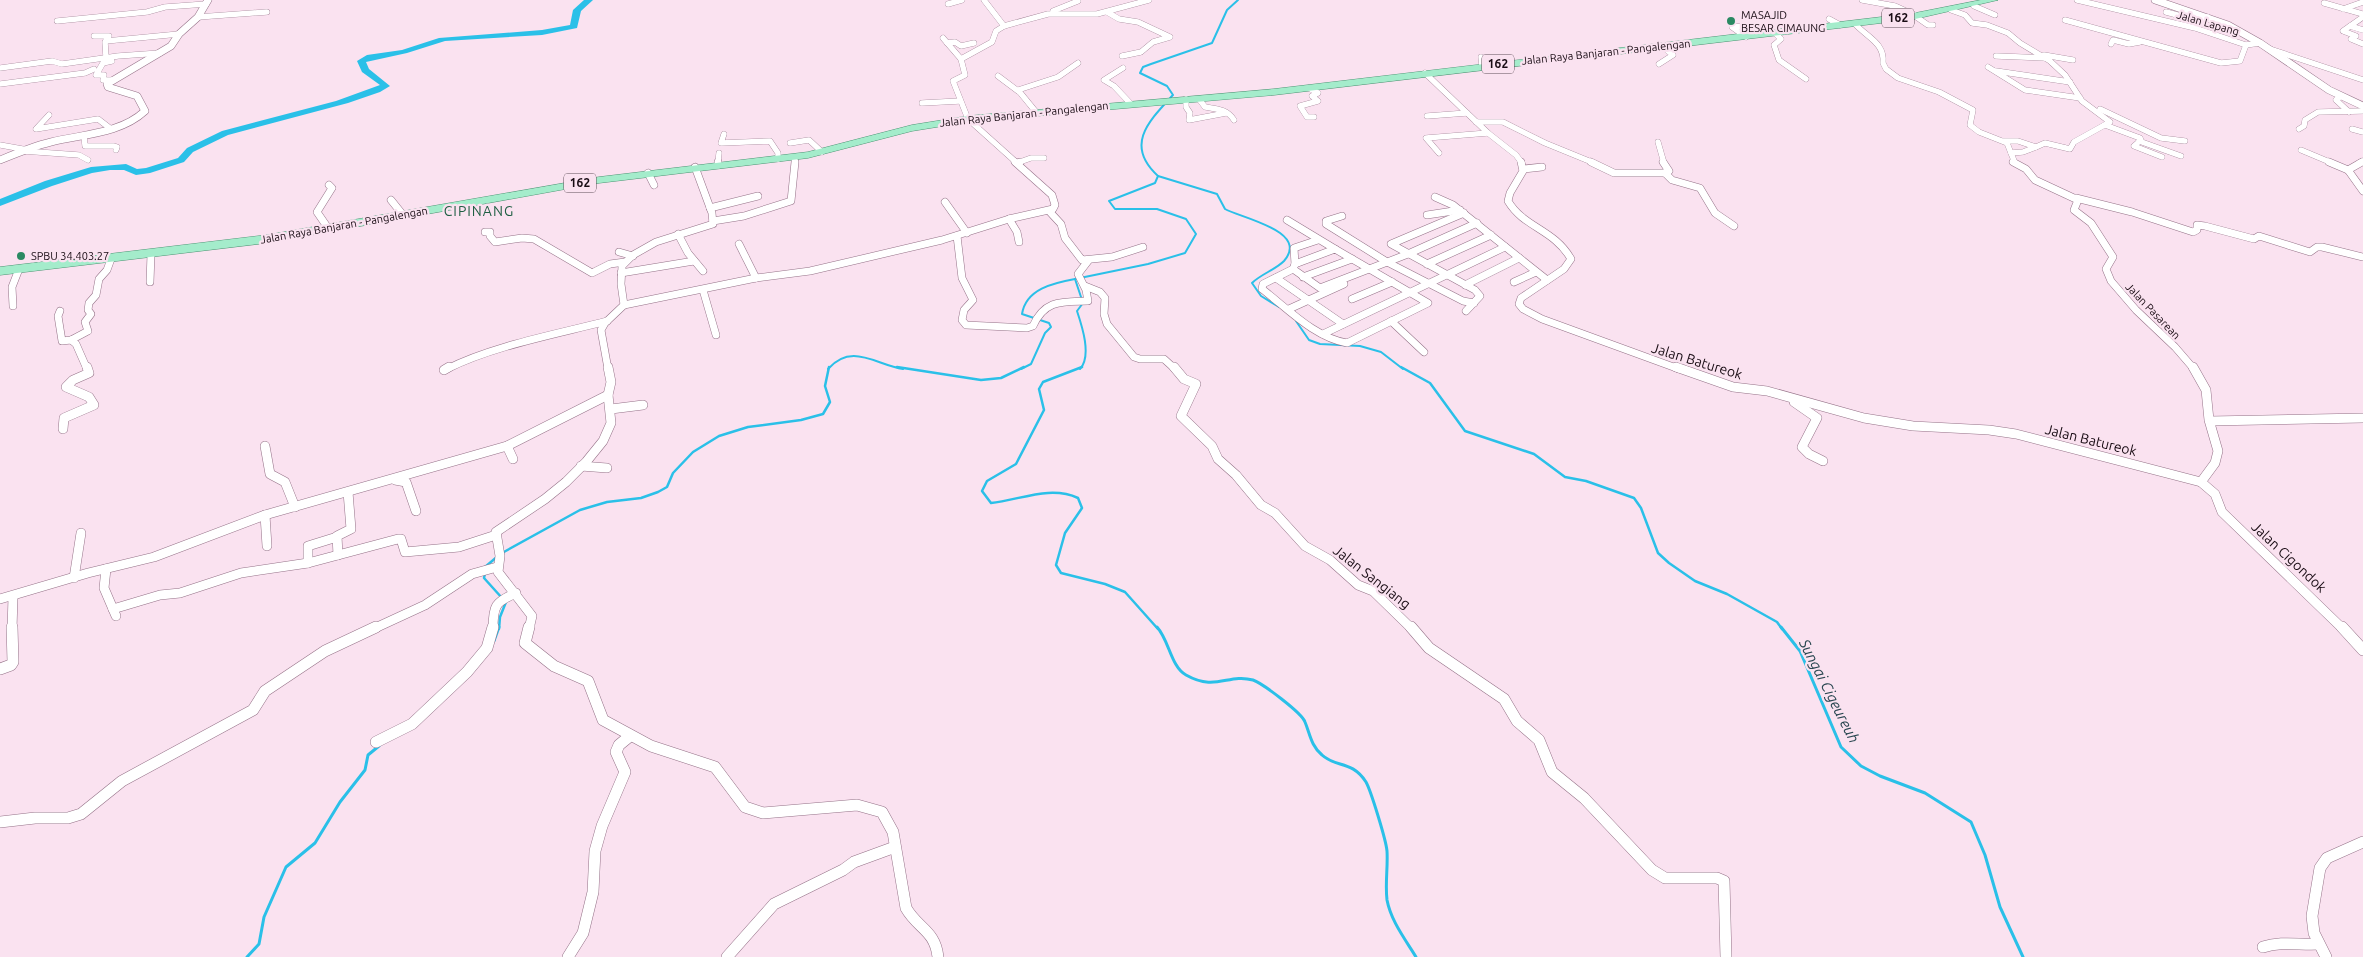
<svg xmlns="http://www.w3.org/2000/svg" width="2363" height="957" viewBox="0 0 2363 957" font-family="Ubuntu,sans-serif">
	<rect width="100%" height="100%" fill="#fae2f0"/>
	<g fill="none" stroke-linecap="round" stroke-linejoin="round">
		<g stroke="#2ac0e8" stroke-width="2">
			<path d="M1158,176l59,18 8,15c16,9 85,22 59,52 -9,9 -23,13 -32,22l9,13 18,11"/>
			<polyline points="1296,321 1309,340 1320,344 1360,346 1381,352 1403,369"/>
			<path d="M828,369c24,-27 48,-4 75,0"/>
			<path d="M1021,369l10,-5 14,-31 6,-6 -2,-4 -27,-9c4,-25 31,-31 53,-35"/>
			<path d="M1080,369c12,-13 2,-43 -3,-58l6,-8 -8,-24 73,-15 37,-11 11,-19 -10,-15 -29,-10h-42l-6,-8 46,-18 3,-7c-34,-31 -9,-55 15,-81l-6,-9 -27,-13 3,-6 8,-3 61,-21 15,-33 11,-10"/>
		</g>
		<g stroke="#2ac0e8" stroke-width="2.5">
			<polyline points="897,367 981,380 1001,378 1024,367"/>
			<path d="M1082,367l-39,15 -4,7 5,21 -28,54 -29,17 -5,10 9,12c29,-3 59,-18 87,-5l4,10 -17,25 -9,32 5,8 44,11 20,8 33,37"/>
			<polyline points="1401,367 1430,383 1465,431 1534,454 1565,477 1586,481 1634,498 1641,508 1658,553 1669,563 1695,581 1727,594 1777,622 1782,629"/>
			<polyline points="502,553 580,510 607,502 641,498 658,492 667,487 673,473 693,452 719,436 748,427 801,420 823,414 830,402 825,386 829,367"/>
			<polyline points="485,567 498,556"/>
			<polyline points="485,573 484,578 502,598"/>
			<polyline points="499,629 500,617 506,602"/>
		</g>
		<g stroke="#2ac0e8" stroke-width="3">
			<path d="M1157,627c12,13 14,40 29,48 30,17 42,-2 67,5 9,3 49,33 52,42 5,12 6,24 17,33 14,13 30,5 44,27 5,9 20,58 21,69 1,16 -2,33 0,49 4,21 18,39 29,57"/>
			<polyline points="1781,627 1800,651 1841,747 1861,766 1880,776 1925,793 1971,822 1985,855 2000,907 2023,957"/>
			<polyline points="494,641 499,627"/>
			<polyline points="247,957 259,944 264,917 286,867 315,843 340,802 365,770 368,755 379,746"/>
		</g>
		<polygon fill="#2ac0e8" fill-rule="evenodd" points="584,0 593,0 581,11 577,28 542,35 445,41 407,53 366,62 369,69 390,86 380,92 348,103 228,135 193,152 184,162 150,173 136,175 124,170 110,170 92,173 52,186 0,206 0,199 45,181 91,167 126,164 137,169 146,168 178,158 187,148 222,131 336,101 380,85 362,72 357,61 367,55 402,50 439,38 542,30 570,25 573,10"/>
		<defs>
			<g id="minor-far3">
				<polyline points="984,0 1004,26"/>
				<polyline points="1862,0 1895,6 1917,16"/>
				<polyline points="2077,0 2195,28 2246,45 2260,43"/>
				<polyline points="2324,3 2363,14"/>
				<polyline points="948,4 962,0"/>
				<polyline points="1974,6 1995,15"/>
				<polyline points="2343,9 2363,2"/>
				<polyline points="1951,10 1965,15 1972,23 1987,25 2008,33 2020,43 2050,61 2065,75 2082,101 2110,122 2074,142 2070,149 2045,143 2036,147 2018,141 2004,141"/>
				<polyline points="1053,11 1078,1"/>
				<polyline points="1107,12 1119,19 1138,22 1170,37 1153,42 1141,52 1122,56"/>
				<polyline points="2166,12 2196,20 2208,17"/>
				<polyline points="1915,16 1928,25 1933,25"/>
				<polyline points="198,17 267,12"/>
				<polyline points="2363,17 2343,31 2356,36 2351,39 2363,44"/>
				<polyline points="1829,19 1840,25"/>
				<polyline points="2065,20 2221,63 2240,61 2246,45"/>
				<polyline points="57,21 147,12 165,7 206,4"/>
				<path d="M1855,24c12,13 30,19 28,39l3,6 12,9 41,14 34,18 -3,15 9,7 28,11 8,20"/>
				<polyline points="1744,26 1732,27 1746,37"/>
				<polyline points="2350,26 2363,30"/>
				<polyline points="1775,33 1781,39 1774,45 1779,60 1806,79"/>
				<polyline points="94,36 109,36 105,42 106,57"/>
				<polyline points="943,38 961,59"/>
				<polyline points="106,41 179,34"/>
				<polyline points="947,43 955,42 961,46 974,43"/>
				<polyline points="2111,44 2113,40 2129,44 2140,42"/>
				<polyline points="2270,49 2363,80"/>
				<polyline points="2044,55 2073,60"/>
				<polyline points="1996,56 2046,58"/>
				<polyline points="1481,57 1482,66"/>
				<polyline points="112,61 103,63 96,75 104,75 103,80 113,80"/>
				<polyline points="1659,64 1673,55 1662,46"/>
				<polyline points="1988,67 2025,90 2080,98"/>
				<polyline points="0,68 52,61 62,64 118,56 160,53"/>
				<polyline points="1123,68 1104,80 1114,86 1130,103"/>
				<polyline points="1996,71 2070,82"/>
				<polyline points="1425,73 1488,133 1516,155 1522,163"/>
				<polyline points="998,76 1018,91"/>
				<polyline points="0,84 85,73 94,69"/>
				<polyline points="1309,88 1318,93 1312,96 1318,101 1300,106 1307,117 1314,117"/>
				<polyline points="2341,96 2336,100 2349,112"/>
				<polyline points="1186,99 1186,107 1190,113 1189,120 1226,113"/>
				<path d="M1199,99l6,8c12,2 22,2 29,13"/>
				<polyline points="922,103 960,101"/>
				<polyline points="2100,109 2161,138 2185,141"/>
				<polyline points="1036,112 1018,90 1058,77 1078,63"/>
				<polyline points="49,115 36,129 98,119 111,129"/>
				<polyline points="1427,116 1467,113"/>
				<polyline points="1476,122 1503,122 1545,143 1594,163"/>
				<polyline points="2105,125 2140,138 2141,140 2134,146 2162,157"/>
				<polyline points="2299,129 2304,126 2305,120 2318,112 2363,111"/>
				<polyline points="2352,129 2363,132"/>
				<polyline points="724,134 721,143 770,141 778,153 778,159"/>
				<polyline points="84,135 85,146 114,146 117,147 116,150"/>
				<polyline points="2139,141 2181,156"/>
				<polyline points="1658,142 1664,163"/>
				<polyline points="790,143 809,140 822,152"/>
				<polyline points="0,145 28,150"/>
				<polyline points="2301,150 2332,163"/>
				<polyline points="23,151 79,155 88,160"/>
				<polyline points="1439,153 1426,138 1488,133"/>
				<polyline points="2011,153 2023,152 2036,147"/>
				<polyline points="794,157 795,163"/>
				<polyline points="718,163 719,153"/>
				<polyline points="1017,163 1031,158 1044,158"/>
				<polyline points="1017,163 968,119 953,81 965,75 961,59 992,42 996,31 1004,26 1048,14 1097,14 1149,0"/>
				<polyline points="2359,163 2363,161"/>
			</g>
			<g id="minor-far2">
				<path d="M1521,162l2,9 -13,22 -2,8c16,27 46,28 63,58l-7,10 -43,29 -2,6 4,5 19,10 137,50"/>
				<polyline points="1591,162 1614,173 1665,173 1672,180 1700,188 1715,213 1734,226"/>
				<polyline points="1663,162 1669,171 1665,173"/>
				<polyline points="2013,162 2026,169 2035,180 2078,200 2074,210 2091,223 2113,257 2106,269 2111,281 2136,310 2175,347 2194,369"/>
				<polyline points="2329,162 2348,170"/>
				<polyline points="2362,162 2348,170 2363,191"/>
				<polyline points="1017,163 1020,162"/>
				<polyline points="718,165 718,162"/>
				<polyline points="1523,169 1542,167"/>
				<polyline points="648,173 654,185"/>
				<polyline points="1435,197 1453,205 1547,280"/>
				<polyline points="2076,198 2132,212 2193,232 2197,230 2197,225 2205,226 2254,239 2259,236 2310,252 2317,247 2322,247 2363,257"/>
				<polyline points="391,200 403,215"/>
				<polyline points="945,202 967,233"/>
				<polyline points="710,208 758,196"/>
				<polyline points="1049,211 1061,224 1065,238 1082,260 1112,257 1143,247"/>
				<polyline points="1464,213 1391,244 1475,290 1480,296 1466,311"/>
				<polyline points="1427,215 1460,210"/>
				<polyline points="1342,216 1326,221 1326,224 1387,262 1463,301 1474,303"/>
				<polyline points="1009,219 1017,232 1019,242"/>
				<polyline points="1287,220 1335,249"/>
				<polyline points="713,221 744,216 791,201 795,162"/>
				<polyline points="328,228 317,212 332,188 329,185"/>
				<polyline points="485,232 490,232 490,236 495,242 522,238 534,239 592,273 610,264 625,262"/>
				<polyline points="678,234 688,253 703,271"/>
				<path d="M957,236l5,42 11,22 -9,10 -2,10 4,5 61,3 6,-2c12,-27 30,-24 55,-25l-2,-11 -8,-16 10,-13"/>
				<polyline points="739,244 756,278"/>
				<path d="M1335,249l93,54 -81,40c-32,-5 -60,-35 -85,-54l1,-5 30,-15 2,-5z"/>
				<polyline points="619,252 633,256"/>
				<polyline points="1295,264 1294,248 1318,240"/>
				<polyline points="1427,264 1491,235"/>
				<polyline points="1293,269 1320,288 1408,254 1477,223"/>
				<polyline points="621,273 694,261"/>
				<polyline points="1303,277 1352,259"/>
				<polyline points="1276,278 1343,324"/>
				<polyline points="150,282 151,254"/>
				<polyline points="1514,282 1536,272"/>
				<polyline points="1465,285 1519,258"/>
				<polyline points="1085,286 1100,292 1105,298 1104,314 1107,324 1134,357 1140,359 1164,359 1175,369"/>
				<polyline points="703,290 716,335"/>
				<polyline points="1352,299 1392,282"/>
				<polyline points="624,305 756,278 810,271 942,240 1009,219 1053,209 1055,205 1052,195 1015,162"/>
				<polyline points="13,306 12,287 19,269"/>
				<polyline points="1289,309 1344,284"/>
				<polyline points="60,311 58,316 62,341 71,340 88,331 85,322 91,314 88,310 89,303 96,295 99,279 107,270 111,259"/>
				<polyline points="1391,321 1424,352"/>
				<polyline points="1323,334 1505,247"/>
				<polyline points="71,340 76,344 87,369"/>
				<path d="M447,369c45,-23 110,-35 160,-48"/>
				<polyline points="608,369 601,330 605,323 624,305 621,284 622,266 633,255 656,242 713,224 712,213 695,167"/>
			</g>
			<g id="minor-far1">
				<polyline points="1174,367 1184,379 1196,384 1181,416 1212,446 1218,459 1236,475 1261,505 1275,513 1305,546 1330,560 1358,585 1373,591 1412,629"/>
				<polyline points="1676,367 1733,387 1767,391 1864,418 1913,426 1989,430 2016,434 2201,482 2215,494 2222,512 2343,629"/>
				<polyline points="2193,367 2206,390 2209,420 2218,451 2215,463 2201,482"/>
				<polyline points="444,370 449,367"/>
				<polyline points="1794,402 1817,418 1802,447 1809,454 1823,461"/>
				<polyline points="611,409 643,405"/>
				<polyline points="2210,421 2363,418"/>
				<polyline points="63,429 64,418 94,405 89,397 66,387 73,380 89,373 87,367"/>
				<polyline points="265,446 270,474 285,482 295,507"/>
				<polyline points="507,446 513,459"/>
				<polyline points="581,466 607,468"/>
				<polyline points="395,480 406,482 416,511"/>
				<polyline points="265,515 267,546"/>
				<polyline points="338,555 337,536 351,529 348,492"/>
				<polyline points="308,563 308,546 337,537"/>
				<polyline points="106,569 104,588 116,616"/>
				<polyline points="74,578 81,533"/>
				<polyline points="0,599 88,573 154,557 265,515 507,446 608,395"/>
				<polyline points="113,609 160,595 180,593 241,573 308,563 398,539 401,539 405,552 459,547 496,535"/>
				<polyline points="12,629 13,597"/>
				<polyline points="373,629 425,605 472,574 497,567"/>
				<path d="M493,629c0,-23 2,-27 23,-36"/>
				<polyline points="529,629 532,616 498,572 500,556 496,532 545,499 566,482 586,462 603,441 611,423 608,395 611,382 608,367"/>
			</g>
			<g id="minor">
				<path d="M529,627l-4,16 29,23 34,15 15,39 48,26 64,21 30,40 18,6 94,-8 25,7 11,20 13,76c12,21 29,22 32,49"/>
				<polyline points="1411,627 1429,648 1504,699 1517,721 1539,740 1552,772 1584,798 1652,870 1665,878 1717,878 1724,881 1726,957"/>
				<polyline points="2342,627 2363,650"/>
				<polyline points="0,669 11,665 13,662 12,627"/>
				<polyline points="376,742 412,724 467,672 487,648 493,627"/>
				<polyline points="0,822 35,818 68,818 81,814 122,781 253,710 265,691 325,651 376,627"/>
				<path d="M2263,947c18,-6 36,-2 55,-3"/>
				<polyline points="568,957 583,933 593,892 595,851 602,826 625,772 616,752 619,745 630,736"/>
				<polyline points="727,957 774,904 843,870 854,862 895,847"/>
				<polyline points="2326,957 2314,933 2312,916 2320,868 2327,858 2363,842"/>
			</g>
			<g id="tertiary">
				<polyline points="2155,0 2228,25 2260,43 2329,90 2363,106"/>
				<path d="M0,160c17,-7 34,-14 51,-18 32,-8 69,-8 94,-31l-8,-15 -29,-9 -1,-3 64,-38 8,-12 19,-17 10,-17"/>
			</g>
			<polygon id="primary" points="1981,0 1998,0 1915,19 1274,95 968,122 912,131 808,158 599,183 267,243 0,275 0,267 267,235 599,177 808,152 912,125 968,116 1274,89 1915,13"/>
		</defs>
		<use href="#minor-far3" stroke="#957288" stroke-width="6"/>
		<use href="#minor-far2" stroke="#957288" stroke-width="8"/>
		<use href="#minor-far1" stroke="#957288" stroke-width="10"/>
		<use href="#minor" stroke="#957288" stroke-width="12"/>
		<use href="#tertiary" stroke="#957288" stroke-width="8"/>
		<use href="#primary" stroke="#4c9574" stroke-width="1"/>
		<use href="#minor-far3" stroke="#fff" stroke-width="5.5"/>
		<use href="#minor-far2" stroke="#fff" stroke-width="7"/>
		<use href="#minor-far1" stroke="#fff" stroke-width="9"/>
		<use href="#minor" stroke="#fff" stroke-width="11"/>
		<use href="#tertiary" stroke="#fff" stroke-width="7"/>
		<use href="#primary" fill="#a4eccb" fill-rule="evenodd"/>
	</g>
	<g fill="#2a8962" stroke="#fae2f0" stroke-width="2">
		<circle cx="1731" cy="21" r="5"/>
		<circle cx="21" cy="256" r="5"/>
	</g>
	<g text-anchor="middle" stroke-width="4.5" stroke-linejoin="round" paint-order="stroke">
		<g font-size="11" fill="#190c14" stroke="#fae2f0" text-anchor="start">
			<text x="1741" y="19">MASAJID<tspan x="1741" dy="13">BESAR CIMAUNG</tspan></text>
			<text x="31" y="260">SPBU 34.403.27</text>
		</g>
		<g font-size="11" fill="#190c14" stroke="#fae2f0">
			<text transform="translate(2208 23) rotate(16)" y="4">Jalan Lapang</text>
			<text transform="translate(1606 52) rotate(-6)" y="4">Jalan Raya Banjaran - Pangalengan</text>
			<text transform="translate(1024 114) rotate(-6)" y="4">Jalan Raya Banjaran - Pangalengan</text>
			<text transform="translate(344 225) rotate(-10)" y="4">Jalan Raya Banjaran - Pangalengan</text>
			<text transform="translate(2153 311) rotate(46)" y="4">Jalan Pasarean</text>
		</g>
		<g fill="#fae2f0" stroke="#5c4c56" stroke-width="1">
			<rect x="1882" y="8.5" width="32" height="19" rx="4"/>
			<rect x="1482" y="54.5" width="32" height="19" rx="4"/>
			<rect x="564" y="173.5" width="32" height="19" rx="4"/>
		</g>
		<g font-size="12" font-weight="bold" fill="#190c14">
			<text x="1898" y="22">162</text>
			<text x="1498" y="68">162</text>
			<text x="580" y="187">162</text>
		</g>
		<g font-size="14" letter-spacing="1" fill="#1f5f43" stroke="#fae2f0">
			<text x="479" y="216">CIPINANG</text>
		</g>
		<g font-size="14" fill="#190c14" stroke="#fae2f0">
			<text transform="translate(1697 361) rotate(17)" y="5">Jalan Batureok</text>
			<text transform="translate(2091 440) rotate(14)" y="5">Jalan Batureok</text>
			<text transform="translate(2289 557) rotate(43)" y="5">Jalan Cigondok</text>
			<text transform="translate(1372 577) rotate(38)" y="5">Jalan Sangiang</text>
		</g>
		<g font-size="15" font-style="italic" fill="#294650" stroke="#fae2f0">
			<text transform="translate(1829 691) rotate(63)" y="5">Sungai Cigeureuh</text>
		</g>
	</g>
</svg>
